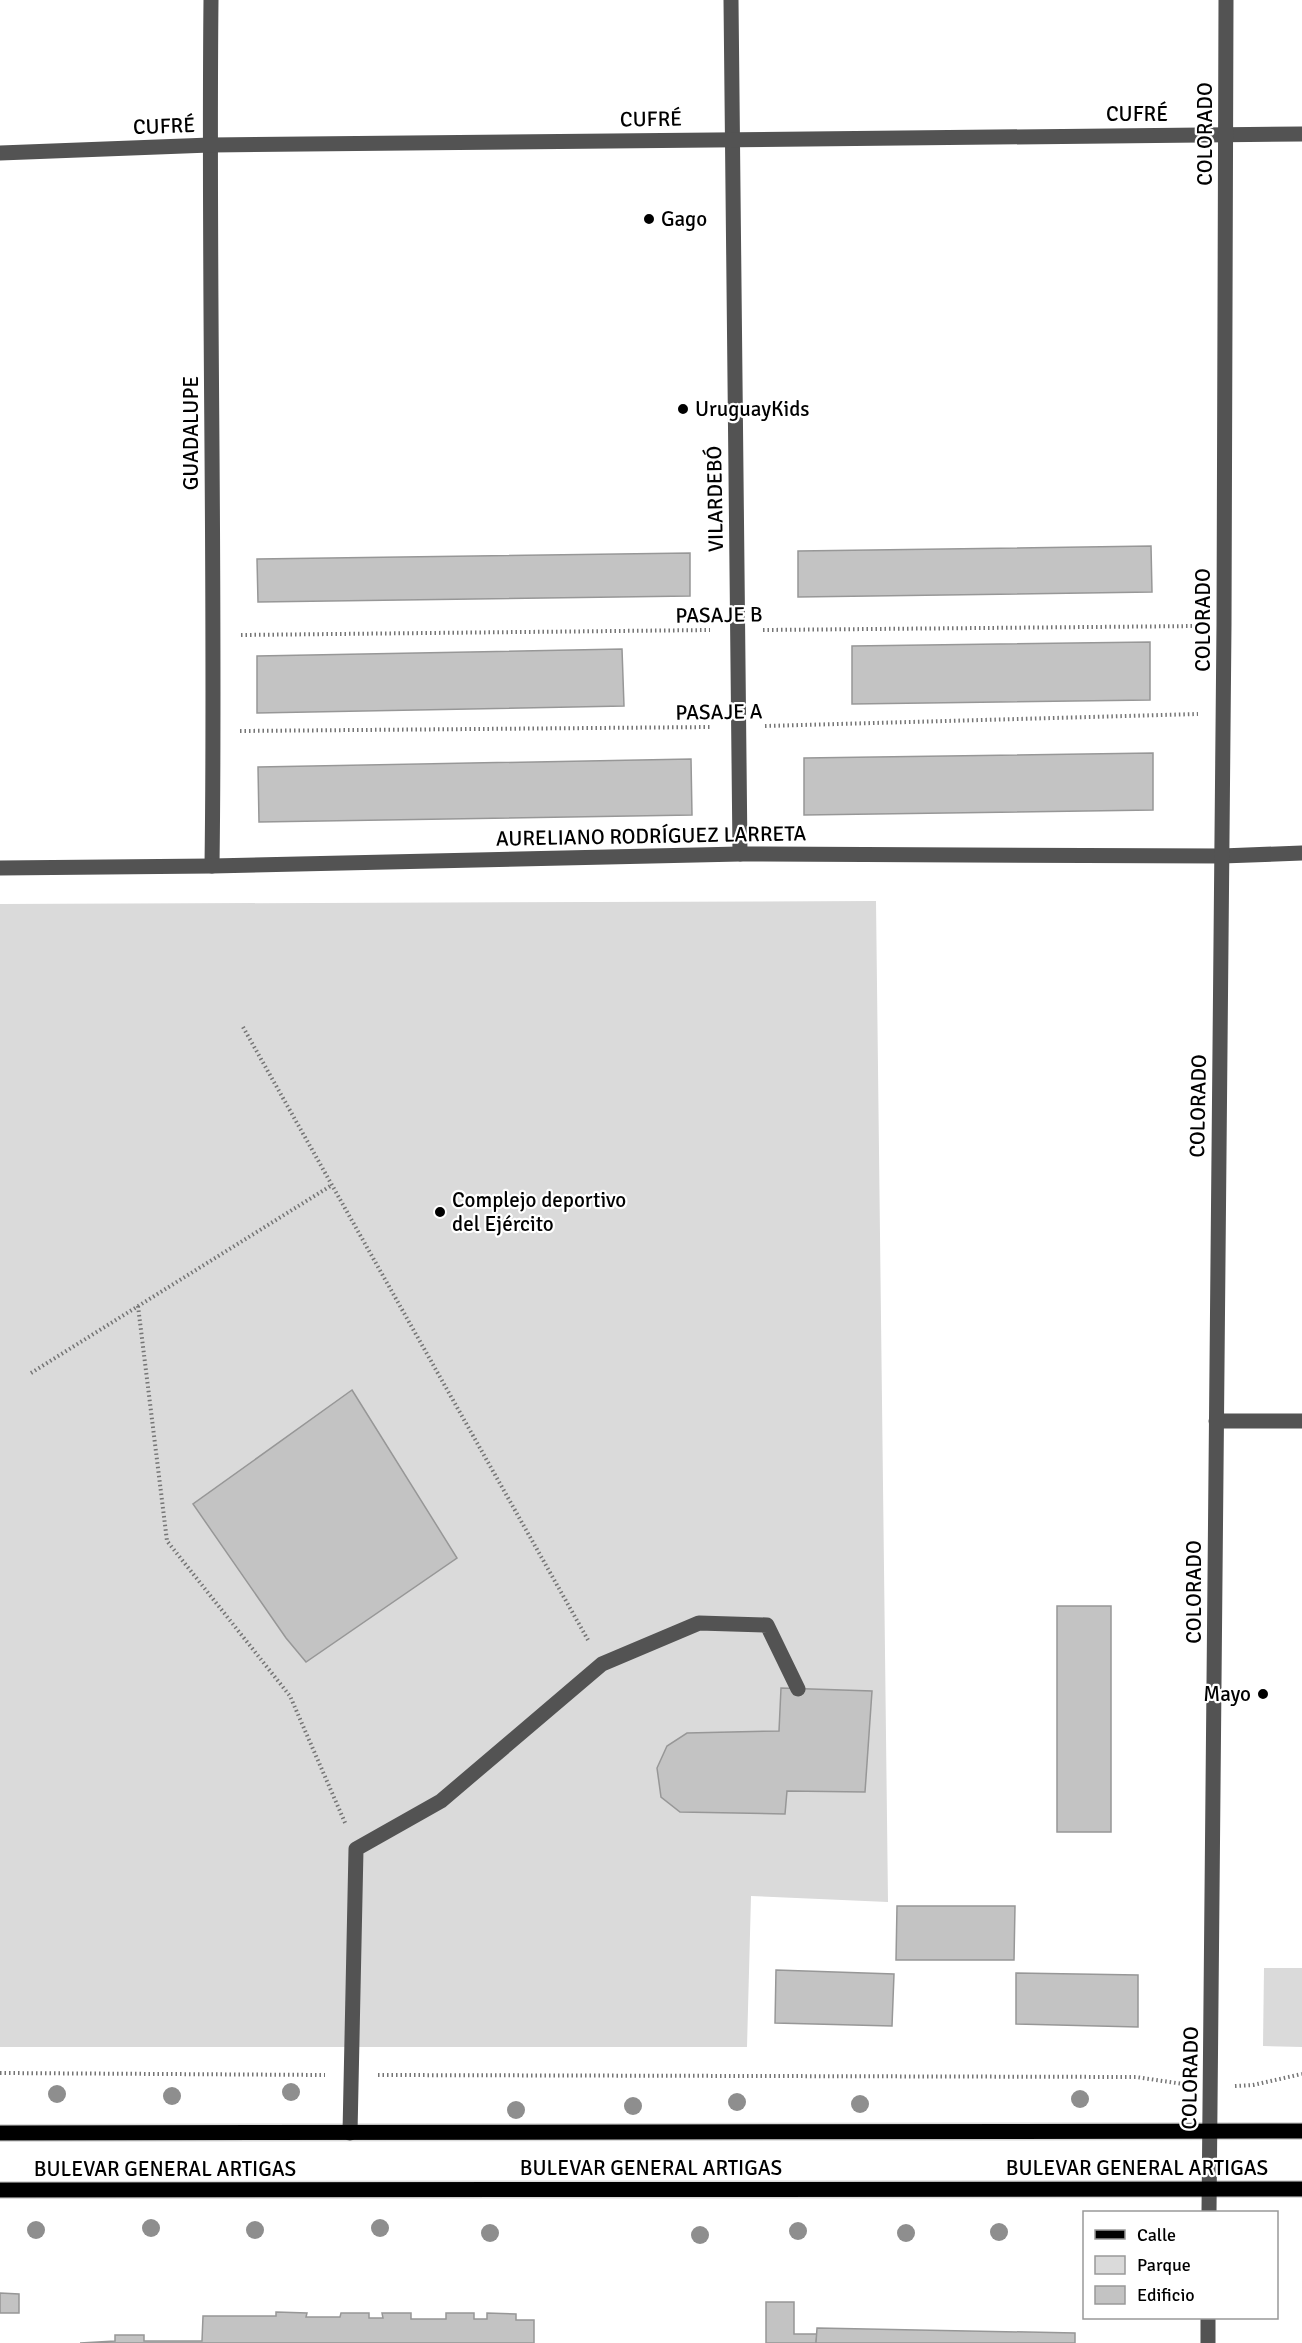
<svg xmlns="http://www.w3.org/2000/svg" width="1302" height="2343" viewBox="0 0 1302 2343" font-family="Signika,sans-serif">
	<rect width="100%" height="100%" fill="#fff"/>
	<g fill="#dadada">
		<polygon points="876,901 888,1902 751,1896 747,2047 0,2047 0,904"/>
		<polygon points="1264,1968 1302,1968 1302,2047 1263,2046"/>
	</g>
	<g fill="#c3c3c3" stroke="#979797" stroke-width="1.5">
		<polygon points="1151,546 1152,592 798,597 798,551"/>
		<polygon points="690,553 690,596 258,602 257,559"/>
		<polygon points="1150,642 1150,700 852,704 852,646"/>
		<polygon points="622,649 624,706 257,713 257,656"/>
		<polygon points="1153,753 1153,810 804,815 804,758"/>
		<polygon points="691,759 692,815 259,822 258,767"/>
		<polygon points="352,1390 457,1558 306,1662 286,1638 193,1504"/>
		<rect x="1057" y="1606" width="54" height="226"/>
		<polygon points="781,1688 872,1691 865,1792 787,1791 785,1814 680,1812 661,1797 657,1768 667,1746 687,1733 779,1731"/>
		<polygon points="897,1906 1015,1906 1014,1960 896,1960"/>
		<polygon points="776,1970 894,1974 892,2026 775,2023"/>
		<polygon points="1016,1973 1138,1975 1138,2027 1016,2024"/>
		<polygon points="0,2293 19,2294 19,2313 0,2313"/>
		<polygon points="766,2302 794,2302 794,2334 817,2334 816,2343 766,2343"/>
		<polygon points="276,2312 307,2313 306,2317 340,2317 341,2313 369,2313 369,2318 383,2318 382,2313 411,2313 411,2319 446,2319 446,2313 474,2313 474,2319 487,2319 487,2313 516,2314 516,2320 534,2320 534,2343 80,2343 115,2341 115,2335 144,2335 144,2341 202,2341 203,2316 276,2316"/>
		<polygon points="817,2328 1075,2333 1075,2343 816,2343"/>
	</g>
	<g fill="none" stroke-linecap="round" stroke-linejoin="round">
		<defs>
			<g id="major">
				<polyline points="0,2133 1302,2131"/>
				<polyline points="0,2190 1302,2189"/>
			</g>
		</defs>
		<use href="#major" stroke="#dbdbdb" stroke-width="18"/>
		<g stroke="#757575" stroke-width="4" stroke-dasharray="1.5 3" stroke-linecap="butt">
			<polyline points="763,630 1199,626"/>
			<polyline points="241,635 710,630"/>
			<polyline points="765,726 1198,714"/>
			<polyline points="240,731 712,727"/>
			<polyline points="243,1027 588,1640"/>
			<polyline points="138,1306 167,1541 290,1696 346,1825"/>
			<polyline points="31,1373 332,1185"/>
			<polyline points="0,2073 325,2075"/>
			<polyline points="378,2075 1136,2077 1183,2084"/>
			<polyline points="1235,2086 1253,2085 1302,2074"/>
		</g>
		<g stroke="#535353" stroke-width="15">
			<path d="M211,0c-3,289 5,577 1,866"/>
			<polyline points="731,0 740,854"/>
			<polyline points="0,153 210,145 1302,134"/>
			<polyline points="0,868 212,866 740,854 1222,856 1302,853"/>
			<polyline points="1216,1421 1302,1421"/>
			<polyline points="350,2133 356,1849 441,1801 602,1664 699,1623 767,1625 798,1689"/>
			<polyline points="1209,2212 1224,625 1226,0"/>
			<polyline points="1208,2343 1208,2318"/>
		</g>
		<use href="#major" stroke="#000" stroke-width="15"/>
	</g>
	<g fill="#8e8e8e">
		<circle cx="291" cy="2092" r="9"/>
		<circle cx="57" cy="2094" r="9"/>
		<circle cx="172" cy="2096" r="9"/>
		<circle cx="1080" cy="2099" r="9"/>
		<circle cx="737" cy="2102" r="9"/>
		<circle cx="860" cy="2104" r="9"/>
		<circle cx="633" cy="2106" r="9"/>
		<circle cx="516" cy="2110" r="9"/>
		<circle cx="151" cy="2228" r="9"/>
		<circle cx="380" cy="2228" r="9"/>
		<circle cx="36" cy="2230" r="9"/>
		<circle cx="255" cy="2230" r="9"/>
		<circle cx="798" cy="2231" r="9"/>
		<circle cx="999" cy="2232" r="9"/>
		<circle cx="490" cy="2233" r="9"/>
		<circle cx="906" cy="2233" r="9"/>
		<circle cx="700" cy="2235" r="9"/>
	</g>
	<g fill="#000" stroke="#fff" stroke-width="2">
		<circle cx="649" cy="219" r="6"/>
		<circle cx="683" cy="409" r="6"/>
		<circle cx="440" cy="1212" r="6"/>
		<circle cx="1263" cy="1694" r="6"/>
	</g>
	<g text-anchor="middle" stroke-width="4.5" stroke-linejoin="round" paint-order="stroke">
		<g font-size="21" fill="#000" stroke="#fff">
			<text x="1137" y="121">CUFRÉ</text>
			<text transform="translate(651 119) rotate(-1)" y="7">CUFRÉ</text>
			<text transform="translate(164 126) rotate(-2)" y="7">CUFRÉ</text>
			<text transform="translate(1205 134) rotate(-90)" y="7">COLORADO</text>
			<text transform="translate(191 433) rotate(-90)" y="7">GUADALUPE</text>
			<text transform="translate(715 499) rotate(-91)" y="7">VILARDEBÓ</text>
			<text transform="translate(719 615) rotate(-1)" y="7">PASAJE B</text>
			<text transform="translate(1203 620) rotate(-90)" y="7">COLORADO</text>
			<text transform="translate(719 712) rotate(-1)" y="7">PASAJE A</text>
			<text transform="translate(651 836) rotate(-1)" y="7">AURELIANO RODRÍGUEZ LARRETA</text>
			<text transform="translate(1198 1106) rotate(-89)" y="7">COLORADO</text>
			<text transform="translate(1194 1592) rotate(-90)" y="7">COLORADO</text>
			<text transform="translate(1190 2078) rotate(-89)" y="7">COLORADO</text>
			<text x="651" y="2175">BULEVAR GENERAL ARTIGAS</text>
			<text x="1137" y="2175">BULEVAR GENERAL ARTIGAS</text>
			<text x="165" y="2176">BULEVAR GENERAL ARTIGAS</text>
		</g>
		<g font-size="21" fill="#000" stroke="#fff" text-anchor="start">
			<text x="661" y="226">Gago</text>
			<text x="695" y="416">UruguayKids</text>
			<text x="452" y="1207">Complejo deportivo<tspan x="452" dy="24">del Ejército</tspan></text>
			<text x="1251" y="1701" text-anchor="end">Mayo</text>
		</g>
	</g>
	<rect x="1083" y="2211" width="195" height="108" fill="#ffffff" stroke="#999999" stroke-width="1.5"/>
	<rect x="1095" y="2230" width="30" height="9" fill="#000000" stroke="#999999" stroke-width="1.5"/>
	<text x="1137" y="2241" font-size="18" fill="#000000">Calle</text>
	<rect x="1095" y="2256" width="30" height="18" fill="#dadada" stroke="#999999" stroke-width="1.5"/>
	<text x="1137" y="2271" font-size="18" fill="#000000">Parque</text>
	<rect x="1095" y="2286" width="30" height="18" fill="#c3c3c3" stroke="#999999" stroke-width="1.5"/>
	<text x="1137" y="2301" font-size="18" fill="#000000">Edificio</text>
</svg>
